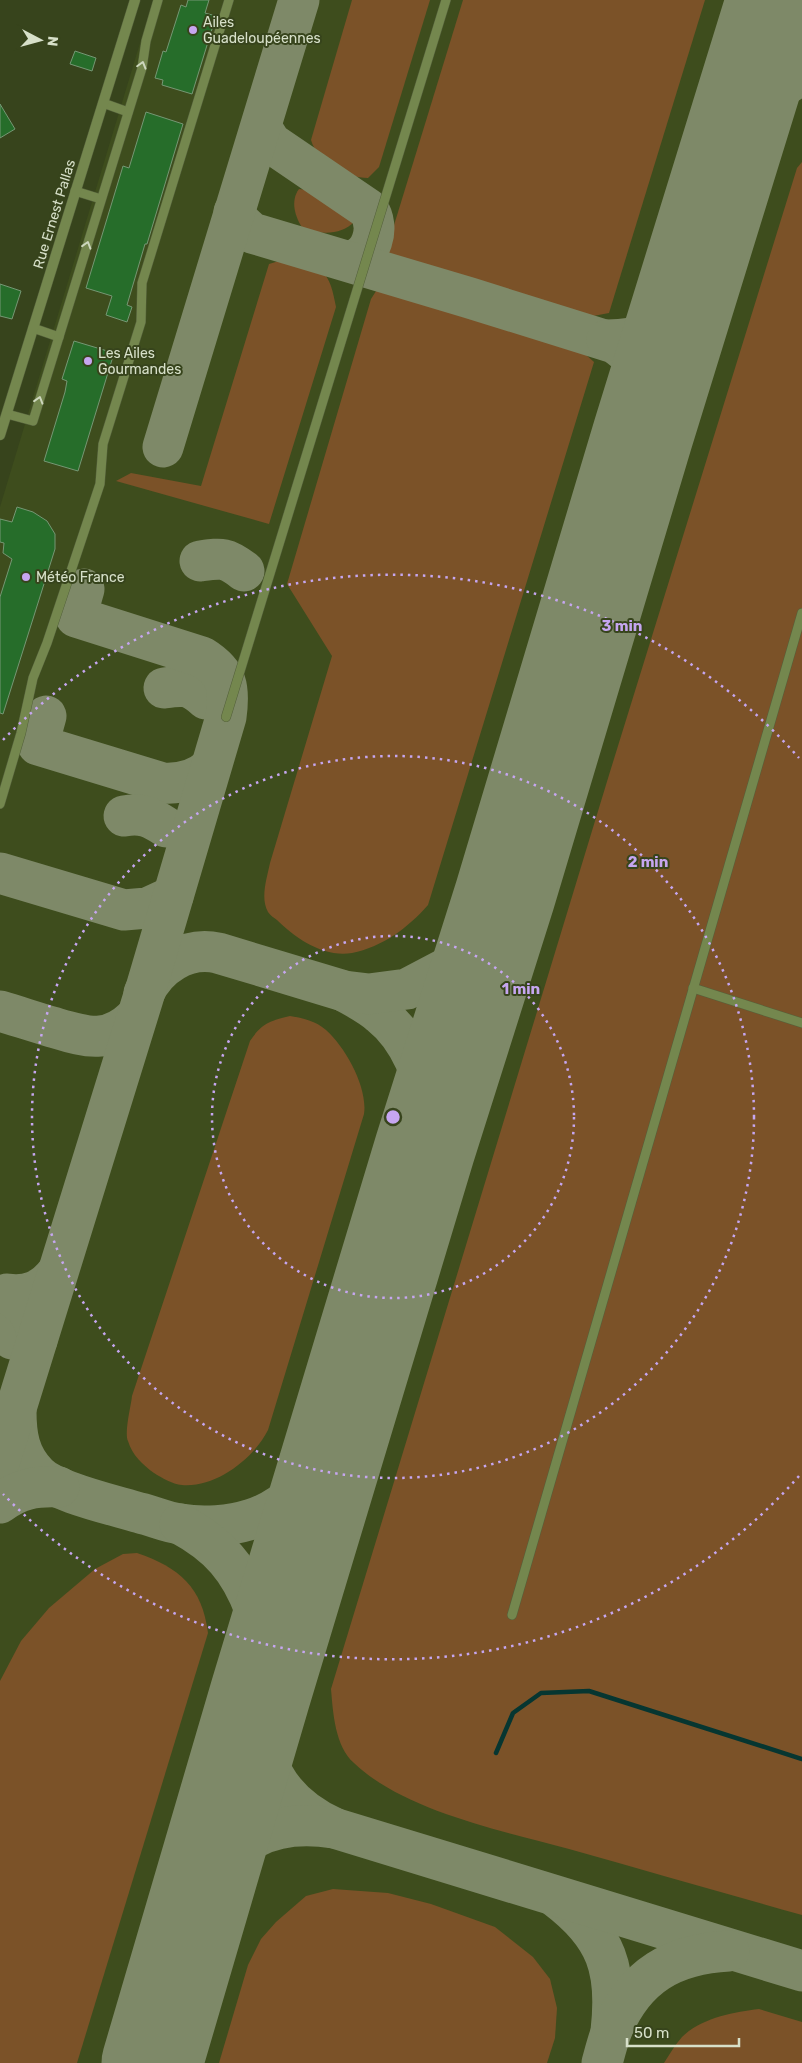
<svg xmlns="http://www.w3.org/2000/svg" width="802" height="2063" viewBox="0 0 802 2063" font-family="Rubik,sans-serif">
	<rect width="100%" height="100%" fill="#37441c"/>
	<polygon fill="#3e4d1d" points="153,0 802,0 802,2063 0,2063 0,507"/>
	<g fill="#7b5228">
		<path d="M352,0h78l-51,167 -11,11c-21,0 -51,-16 -57,-38z"/>
		<polygon points="463,0 705,0 609,313 588,317 482,290 396,263 389,257 387,248"/>
		<path d="M802,162v1753c-78,-22 -155,-44 -233,-66 -66,-18 -165,-38 -215,-86 -19,-17 -21,-50 -23,-74l278,-914 188,-607z"/>
		<path d="M299,189l9,1 42,22 4,4 1,5c-14,15 -34,13 -52,8 -8,-12 -13,-28 -4,-40z"/>
		<path d="M289,258c34,6 41,15 47,49l-67,217 -153,-43 15,-8 70,13 68,-222z"/>
		<path d="M393,287l156,50 36,17 9,8 -166,543c-20,23 -46,42 -76,48 -28,5 -57,-15 -75,-33 -3,-2 -7,-5 -9,-8 -8,-14 -1,-34 2,-49l62,-207 -45,-72 84,-285 7,-11z"/>
		<path d="M290,1016c13,2 26,5 36,14 20,18 42,58 38,84l-96,316c-14,28 -52,58 -86,55 -10,-1 -20,-7 -28,-12 -11,-8 -22,-18 -26,-32 -4,-8 3,-35 4,-45l118,-355c12,-18 20,-20 40,-25z"/>
		<path d="M137,1553c43,15 65,34 71,80l-131,430h-77v-382l21,-40 28,-33 46,-39 28,-15z"/>
		<polygon points="333,1889 388,1893 431,1904 495,1927 533,1957 550,1979 557,2008 555,2038 547,2063 219,2063 248,1965 261,1939 276,1922 306,1896"/>
		<path d="M759,2009l43,13v41h-138c5,-8 11,-18 18,-26 19,-19 52,-25 77,-28z"/>
	</g>
	<g fill="none" stroke-linecap="round" stroke-linejoin="round">
		<polyline stroke="#063631" stroke-width="4.5" points="496,1753 513,1713 541,1693 589,1691 802,1759"/>
		<g stroke="#7e8968" stroke-width="41">
			<path d="M261,127l10,16 97,66c13,18 4,50 -20,52"/>
			<path d="M730,151c23,-35 33,-56 72,-76"/>
			<path d="M234,212l5,9 13,12 218,65 144,45c35,22 36,53 29,91"/>
			<path d="M607,340c38,0 60,-13 79,-46"/>
			<polyline points="163,447 299,0"/>
			<path d="M200,561c22,-3 26,-4 44,10"/>
			<path d="M164,688c21,-3 26,-3 42,11"/>
			<path d="M46,716l-8,29 125,38c18,1 34,-3 47,-15"/>
			<path d="M124,816c18,-3 27,1 42,11"/>
			<polyline points="0,873 124,910 147,908 173,896"/>
			<path d="M344,991c12,7 26,14 36,23 29,23 48,66 48,103 -1,10 -2,21 -3,31"/>
			<path d="M144,993c13,-27 42,-47 74,-40l126,38 25,3 38,-5 38,-20 14,-10 26,-29 20,-35"/>
			<path d="M0,1011c17,5 35,11 52,16 34,10 55,18 83,-9"/>
			<polyline points="0,1329 12,1339"/>
			<path d="M37,1340c-1,-23 -10,-36 -30,-46 21,3 37,-4 50,-21"/>
			<path d="M16,1411c0,24 3,45 21,63 17,18 77,31 103,39 13,3 26,9 40,11 23,4 50,2 72,-5 36,-11 60,-41 83,-70"/>
			<path d="M0,1460l144,-465 82,-278c4,-29 2,-44 -24,-60l-126,-40 8,-28"/>
			<path d="M0,1503c19,-14 35,-17 59,-16"/>
			<path d="M180,1524c39,21 60,45 75,86 3,9 7,17 8,26 4,20 -1,40 -3,60 -5,62 17,106 74,132"/>
			<path d="M557,1898c50,38 61,72 54,133"/>
			<path d="M200,1899c30,-58 69,-81 134,-71l468,143"/>
			<path d="M602,2063c3,-11 6,-23 10,-33 23,-55 61,-76 117,-79"/>
		</g>
		<polyline stroke="#7e8968" stroke-width="101" points="152,2063 260,1695 425,1148 505,895 643,434 777,0"/>
	</g>
	<g fill="#266d2a" stroke="#759774">
		<polygon points="188,0 209,0 205,13 216,16 192,94 162,85 163,80 155,78 163,51 166,52 181,5 186,7"/>
		<polygon points="75,51 96,58 92,71 70,64"/>
		<polygon points="0,104 15,129 0,138"/>
		<polygon points="146,112 183,124 147,244 145,244 127,305 132,307 127,322 106,315 112,296 86,288 123,166 129,168"/>
		<polygon points="0,284 21,291 12,319 0,316"/>
		<polygon points="74,341 114,353 78,471 44,461 65,392 67,381 62,379"/>
		<polygon points="17,507 33,512 47,521 55,534 55,549 3,714 0,713 0,597 12,559 3,553 4,543 0,542 0,519 12,522"/>
	</g>
	<g fill="none" stroke-linecap="round" stroke-linejoin="round">
		<defs>
			<g id="service">
				<polyline points="103,103 128,112"/>
				<polyline points="75,191 101,199"/>
				<polyline points="33,328 59,337"/>
				<polyline points="7,414 33,421 142,68 146,41 158,0"/>
				<polyline points="226,717 446,0"/>
				<polyline points="0,804 21,733 33,678 47,643 100,484 103,444 141,322 142,283 229,0"/>
				<polyline points="693,988 802,1023"/>
				<polyline points="512,1615 802,613"/>
			</g>
			<polyline id="minor" points="0,435 135,0"/>
		</defs>
		<use href="#service" stroke="#54603b" stroke-width="10"/>
		<use href="#minor" stroke="#54603b" stroke-width="11"/>
		<use href="#service" stroke="#74874e" stroke-width="9"/>
		<use href="#minor" stroke="#74874e" stroke-width="10"/>
	</g>
	<defs><path id="oneway-chevron" d="M-2-3.5L2.5 0L-2 3.5" fill="none" stroke-width="1.6" stroke-linecap="round" stroke-linejoin="round" transform="scale(1.25)"/></defs>
	<g stroke="#cdd7bd">
		<use href="#oneway-chevron" transform="translate(142 65) rotate(-74)"/>
		<use href="#oneway-chevron" transform="translate(87 245) rotate(-73)"/>
		<use href="#oneway-chevron" transform="translate(39 400) rotate(-73)"/>
	</g>
	<g fill="none" stroke="#c6a6f0" stroke-width="2.5" stroke-dasharray="2.5 5">
		<circle cx="393" cy="1117" r="181"/>
		<circle cx="393" cy="1117" r="361"/>
		<path d="M799 1476A542 542 0 0 1 3 1494M3 740A542 542 0 0 1 799 758"/>
	</g>
	<g fill="#c6a6f0" stroke="#37441c" stroke-width="2">
		<circle cx="193" cy="30" r="5"/>
		<circle cx="88" cy="361" r="5"/>
		<circle cx="26" cy="577" r="5"/>
	</g>
	<g text-anchor="middle" stroke-width="4" stroke-linejoin="round" paint-order="stroke">
		<g font-size="14" fill="#d7e0c9" stroke="#37441c" text-anchor="start">
			<text x="203" y="27">Ailes<tspan x="203" dy="16">Guadeloupéennes</tspan></text>
			<text x="98" y="358">Les Ailes<tspan x="98" dy="16">Gourmandes</tspan></text>
			<text x="36" y="582">Météo France</text>
		</g>
		<g font-size="14" fill="#d7e0c9" stroke="#37441c">
			<text transform="translate(54 214) rotate(-73)" y="5">Rue Ernest Pallas</text>
		</g>
	</g>
	<circle cx="393" cy="1117" r="8" fill="#c6a6f0" stroke="#37441c" stroke-width="2.5"/>
	<g font-size="15" text-anchor="middle" font-weight="bold" fill="#c6a6f0" stroke="#37441c" stroke-width="4" stroke-linejoin="round" paint-order="stroke">
		<text x="622" y="631">3 min</text>
		<text x="648" y="867">2 min</text>
		<text x="521" y="994">1 min</text>
	</g>
	<g transform="translate(40 40) rotate(96)" stroke="#37441c" stroke-width="4" paint-order="stroke">
	<path d="M0-4L9 19L0 12L-9 19Z" fill="#d7e0c9"/>
	<text y="-8" font-size="14" font-weight="bold" text-anchor="middle" fill="#d7e0c9">N</text>
	</g>
	<path d="M627 2038v8h112v-8" fill="none" stroke="#d7e0c9" stroke-width="2.5"/>
	<text x="634" y="2038" font-size="15" fill="#d7e0c9" stroke="#37441c" stroke-width="4" paint-order="stroke">50 m</text>
</svg>
